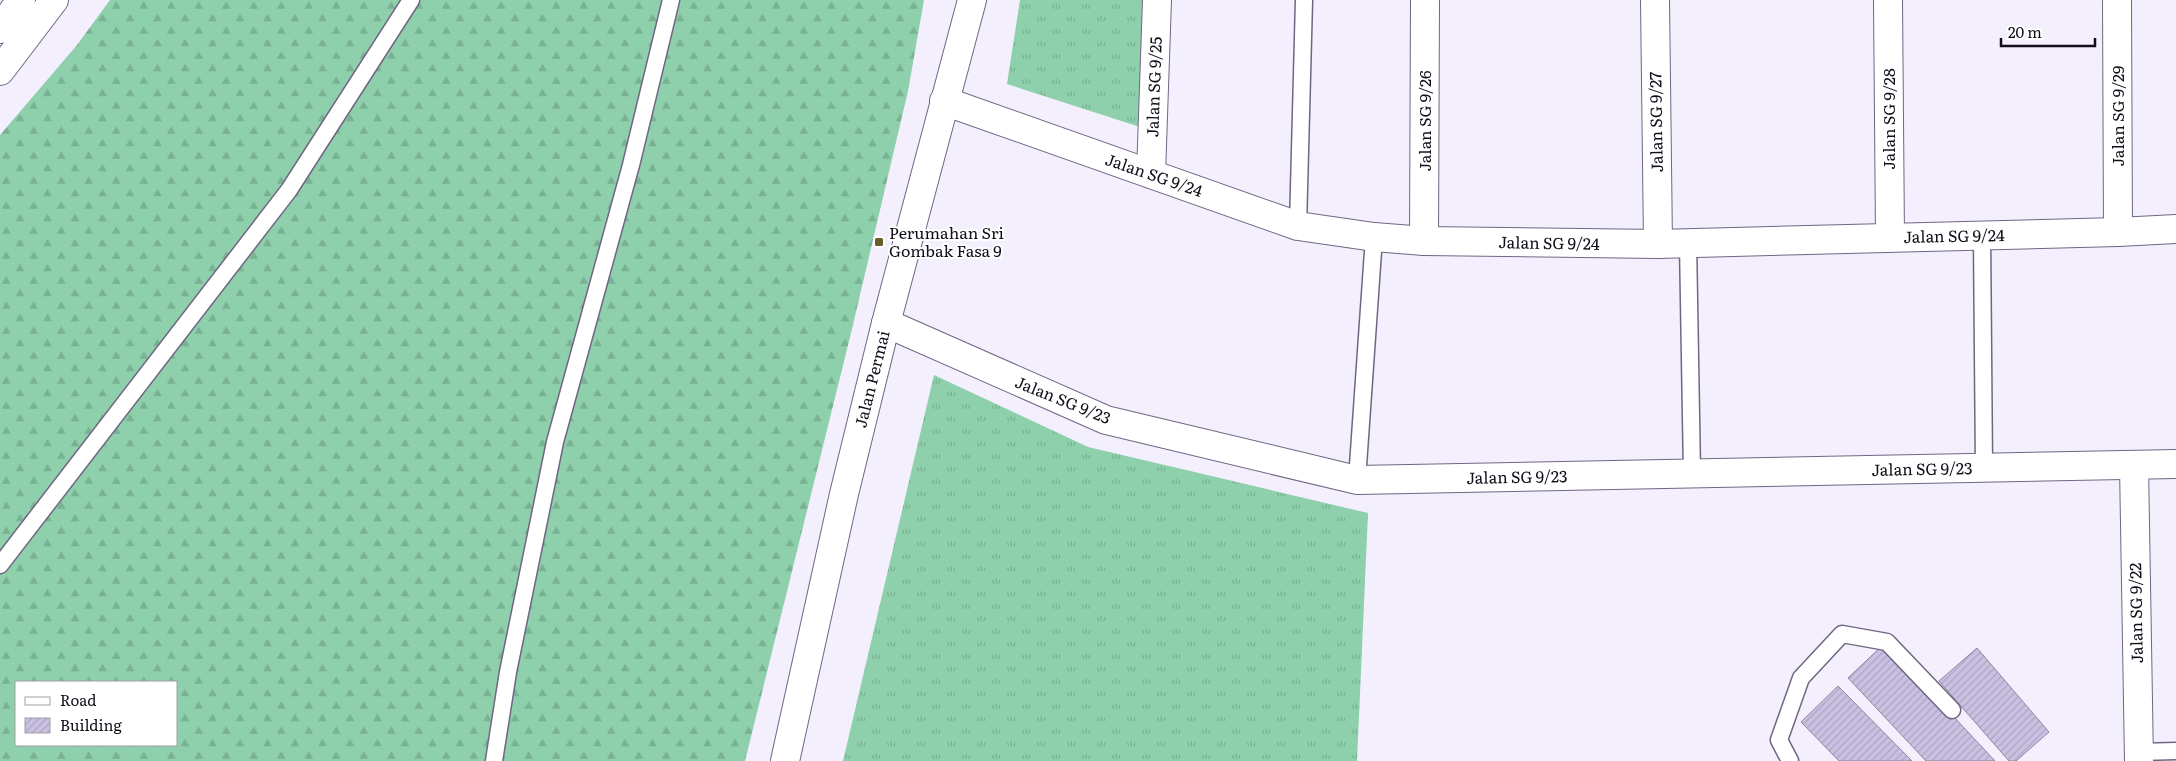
<svg xmlns="http://www.w3.org/2000/svg" width="2176" height="761" viewBox="0 0 2176 761" font-family="Literata,serif">
	<defs>
		<pattern id="grass-tufts" width="24" height="20" patternUnits="userSpaceOnUse" patternTransform="scale(1.25)"><rect width="24" height="20" fill="#8ecfac"/><path d="M3 7l-1-3M5 7V3M7 7l1-3M15 17l-1-3M17 17v-4M19 17l1-3" fill="none" stroke="#79b193"/></pattern>
		<pattern id="forest-firs" width="22" height="20" patternUnits="userSpaceOnUse" patternTransform="scale(1.25)"><rect width="22" height="20" fill="#8ecfac"/><path d="M5 1l3.5 6h-7zM16 11l3.5 6h-7z" fill="#79b193"/></pattern>
		<pattern id="building-hatch" width="6" height="6" patternUnits="userSpaceOnUse" patternTransform="scale(1.25)"><rect width="6" height="6" fill="#cac0e1"/><path d="M-1 1l2-2M0 6l6-6M5 7l2-2" fill="none" stroke="#aca4c0"/></pattern>
	</defs>
	<rect width="100%" height="100%" fill="#f3effd"/>
	<g fill="url(#grass-tufts)">
		<polygon points="1020,0 1149,0 1143,128 1007,84"/>
		<polygon points="934,375 1088,447 1368,513 1357,761 843,761"/>
	</g>
	<path fill="url(#forest-firs)" fill-rule="evenodd" d="M110,0h814l-16,91 -56,238 -107,432h-745v-626l77,-90zM16,682h160v63h-160z"/>
	<g fill="url(#building-hatch)" stroke="#8f85a4">
		<polygon points="1885,643 1995,761 1926,761 1848,678"/>
		<polygon points="1977,648 2049,732 2016,761 2009,761 1939,681"/>
		<polygon points="1838,686 1912,761 1839,761 1801,722"/>
	</g>
	<g fill="none" stroke-linecap="round" stroke-linejoin="round">
		<defs>
			<g id="service">
				<polyline points="1298,226 1304,0"/>
				<polyline points="1982,235 1984,468"/>
				<polyline points="1688,242 1692,474"/>
				<polyline points="1357,480 1374,237"/>
				<polyline points="0,565 289,190 411,0"/>
				<polyline points="2139,752 2176,751"/>
				<polyline points="494,761 508,672 555,442 631,165 671,0"/>
				<polyline points="1790,761 1779,740 1801,678 1842,634 1887,642 1952,710"/>
			</g>
			<g id="minor">
				<polyline points="1655,0 1658,244"/>
				<polyline points="1888,0 1890,237"/>
				<polyline points="2117,0 2118,232"/>
				<polyline points="944,101 1298,226 1374,237 1424,241 1658,244 2118,232 2176,229"/>
				<polyline points="1151,174 1157,0"/>
				<polyline points="1424,241 1425,0"/>
				<polyline points="886,323 1106,420 1357,480 2176,464"/>
				<polyline points="2134,465 2139,761"/>
				<polyline points="785,761 844,494 886,323 972,0"/>
			</g>
			<g id="tertiary">
				<polyline points="0,29 21,0"/>
				<polyline points="0,71 54,0"/>
			</g>
		</defs>
		<use href="#service" stroke="#706684" stroke-width="19"/>
		<use href="#minor" stroke="#706684" stroke-width="30"/>
		<use href="#tertiary" stroke="#706684" stroke-width="30"/>
		<use href="#service" stroke="#fff" stroke-width="16"/>
		<use href="#minor" stroke="#fff" stroke-width="28"/>
		<use href="#tertiary" stroke="#fff" stroke-width="28"/>
	</g>
	<rect fill="#6a5c29" stroke="#fff" stroke-width="2" x="874" y="237" width="10" height="10" rx="2.5"/>
	<g text-anchor="middle" stroke-width="4" stroke-linejoin="round" paint-order="stroke">
		<g font-size="16" fill="#120e19" stroke="#fff">
			<text transform="translate(1154 87) rotate(-88)" y="6">Jalan SG 9/25</text>
			<text transform="translate(2118 116) rotate(-90)" y="6">Jalan SG 9/29</text>
			<text transform="translate(1889 119) rotate(-90)" y="6">Jalan SG 9/28</text>
			<text transform="translate(1425 121) rotate(-90)" y="6">Jalan SG 9/26</text>
			<text transform="translate(1656 122) rotate(-91)" y="6">Jalan SG 9/27</text>
			<text transform="translate(1154 175) rotate(19)" y="6">Jalan SG 9/24</text>
			<text transform="translate(1954 236) rotate(-1)" y="6">Jalan SG 9/24</text>
			<text transform="translate(1549 243) rotate(1)" y="6">Jalan SG 9/24</text>
			<text transform="translate(872 379) rotate(-76)" y="6">Jalan Permai</text>
			<text transform="translate(1063 400) rotate(22)" y="6">Jalan SG 9/23</text>
			<text transform="translate(1922 469) rotate(-1)" y="6">Jalan SG 9/23</text>
			<text transform="translate(1517 477) rotate(-1)" y="6">Jalan SG 9/23</text>
			<text transform="translate(2136 613) rotate(-91)" y="6">Jalan SG 9/22</text>
		</g>
		<g font-size="16" fill="#120e19" stroke="#fff" text-anchor="start">
			<text x="889" y="239">Perumahan Sri<tspan x="889" dy="18">Gombak Fasa 9</tspan></text>
		</g>
	</g>
	<rect x="15" y="681" width="162" height="65" fill="#ffffff" stroke="#a09fa3"/>
	<rect x="25" y="697" width="25" height="8" fill="#ffffff" stroke="#a09fa3"/>
	<text x="60" y="706" font-size="15" fill="#120e19">Road</text>
	<rect x="25" y="718" width="25" height="15" fill="url(#building-hatch)" stroke="#a09fa3"/>
	<text x="60" y="731" font-size="15" fill="#120e19">Building</text>
	<path d="M2001 38v8h94v-8" fill="none" stroke="#120e19" stroke-width="2.5"/>
	<text x="2008" y="38" font-size="15" fill="#120e19" stroke="#ffffff" stroke-width="4" paint-order="stroke">20 m</text>
</svg>
